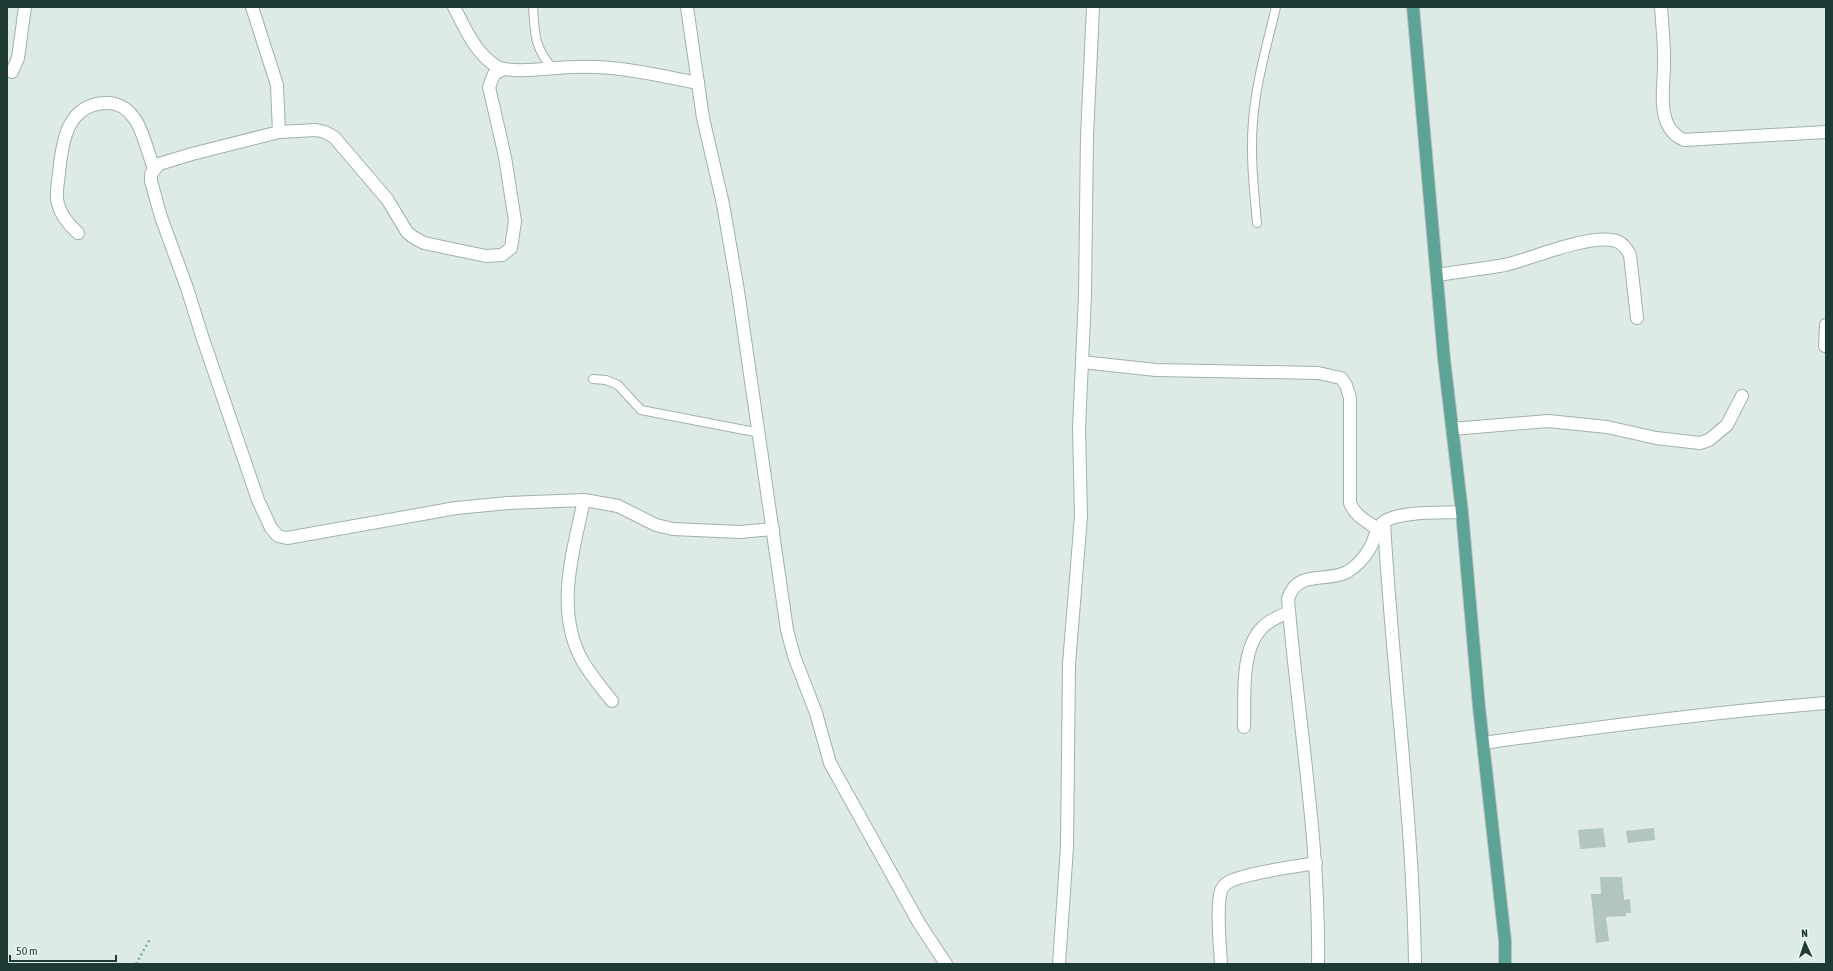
<svg xmlns="http://www.w3.org/2000/svg" width="1833" height="971" viewBox="0 0 1833 971" font-family="'Asap Condensed',sans-serif">
	<rect width="100%" height="100%" fill="#ddeae5"/>
	<g fill="#b2c5be">
		<polygon points="1603,828 1606,847 1580,849 1578,830"/>
		<polygon points="1654,828 1655,840 1628,843 1626,831"/>
		<polygon points="1600,877 1622,877 1624,900 1630,899 1631,913 1626,913 1626,916 1606,917 1609,941 1596,943 1591,894 1601,894"/>
	</g>
	<g fill="none" stroke-linecap="round" stroke-linejoin="round">
		<defs>
			<g id="service">
				<path d="M533,7c2,28 1,39 19,61"/>
				<path d="M1257,223c-3,-34 -7,-68 -4,-102 3,-39 14,-76 23,-114"/>
				<polyline points="593,379 606,380 618,385 641,410 760,433"/>
			</g>
			<g id="minor">
				<polyline points="252,7 277,85 279,132"/>
				<path d="M454,7c11,21 21,46 42,59 14,9 60,1 78,1 42,-2 83,8 124,16"/>
				<polyline points="687,7 703,118 723,204 738,291 787,630 794,656 816,713 830,763 919,923 946,964"/>
				<path d="M1661,7c1,16 3,33 3,49 1,21 -5,48 3,67 4,9 9,13 17,17l142,-8"/>
				<polyline points="504,69 494,74 489,87 505,157 515,221 511,248 502,255 486,256 424,243 413,237 407,232 387,199 334,137 325,132 316,130 279,132 192,154 159,164 151,174 151,181 161,217 187,288 202,336 258,500 271,528 278,536 287,538 456,508 508,503 584,500 618,506 656,525 673,529 740,532 773,529"/>
				<polyline points="12,72 18,58 25,7"/>
				<path d="M78,233c-9,-8 -17,-17 -20,-29 -3,-9 0,-21 1,-31 3,-31 8,-69 47,-70 13,0 21,5 28,15 8,9 15,38 20,51"/>
				<path d="M1438,275c22,-4 45,-6 67,-10 29,-7 78,-29 107,-25 9,1 14,7 18,15l7,63"/>
				<polyline points="1825,346 1826,325"/>
				<path d="M1082,362l74,8 162,3 23,5 5,7 4,13v105c5,13 17,18 27,26"/>
				<polyline points="1452,429 1548,421 1607,427 1656,438 1700,443 1709,440 1727,425 1742,396"/>
				<path d="M584,500c-11,52 -30,111 -1,162 9,14 19,27 29,39"/>
				<path d="M1384,522c8,147 29,294 31,442"/>
				<path d="M1244,727c1,-29 -4,-77 18,-99 7,-8 18,-12 27,-16"/>
				<path d="M1483,743c114,-16 228,-31 343,-40"/>
				<polyline points="1059,964 1067,847 1069,664 1081,516 1079,428 1085,295 1087,136 1093,7"/>
				<path d="M1221,964c-1,-19 -5,-57 0,-73 1,-3 3,-6 6,-8 12,-9 71,-17 89,-20"/>
				<path d="M1318,964c2,-122 -20,-243 -30,-365 9,-30 38,-16 59,-27 9,-5 18,-15 23,-24 6,-10 5,-22 17,-28 18,-9 54,-7 75,-8"/>
			</g>
			<polyline id="primary" points="1413,7 1444,359 1462,512 1479,707 1505,941 1505,964"/>
		</defs>
		<use href="#service" stroke="#a0b2ac" stroke-width="10"/>
		<use href="#minor" stroke="#a0b2ac" stroke-width="14"/>
		<use href="#primary" stroke="#bbc4c2" stroke-width="14"/>
		<polyline stroke="#7ab0a3" stroke-width="2.5" stroke-dasharray="2 3" stroke-linecap="butt" points="136,964 150,939"/>
		<use href="#service" stroke="#fff" stroke-width="8"/>
		<use href="#minor" stroke="#fff" stroke-width="12"/>
		<use href="#primary" stroke="#5da396" stroke-width="12"/>
	</g>
	<rect width="1833" height="971" fill="none" stroke="#1d3a34" stroke-width="16"/>
	<g transform="translate(1805 943) rotate(357)" stroke="#edf7f2" stroke-width="3" paint-order="stroke">
	<path d="M0-3L7 15L0 10L-7 15Z" fill="#1d3a34"/>
	<text y="-6" font-size="11" font-weight="bold" text-anchor="middle" fill="#1d3a34">N</text>
	</g>
	<path d="M10 955v6h106v-6" fill="none" stroke="#1d3a34" stroke-width="2"/>
	<text x="16" y="955" font-size="12" fill="#1d3a34" stroke="#edf7f2" stroke-width="3" paint-order="stroke">50 m</text>
</svg>
